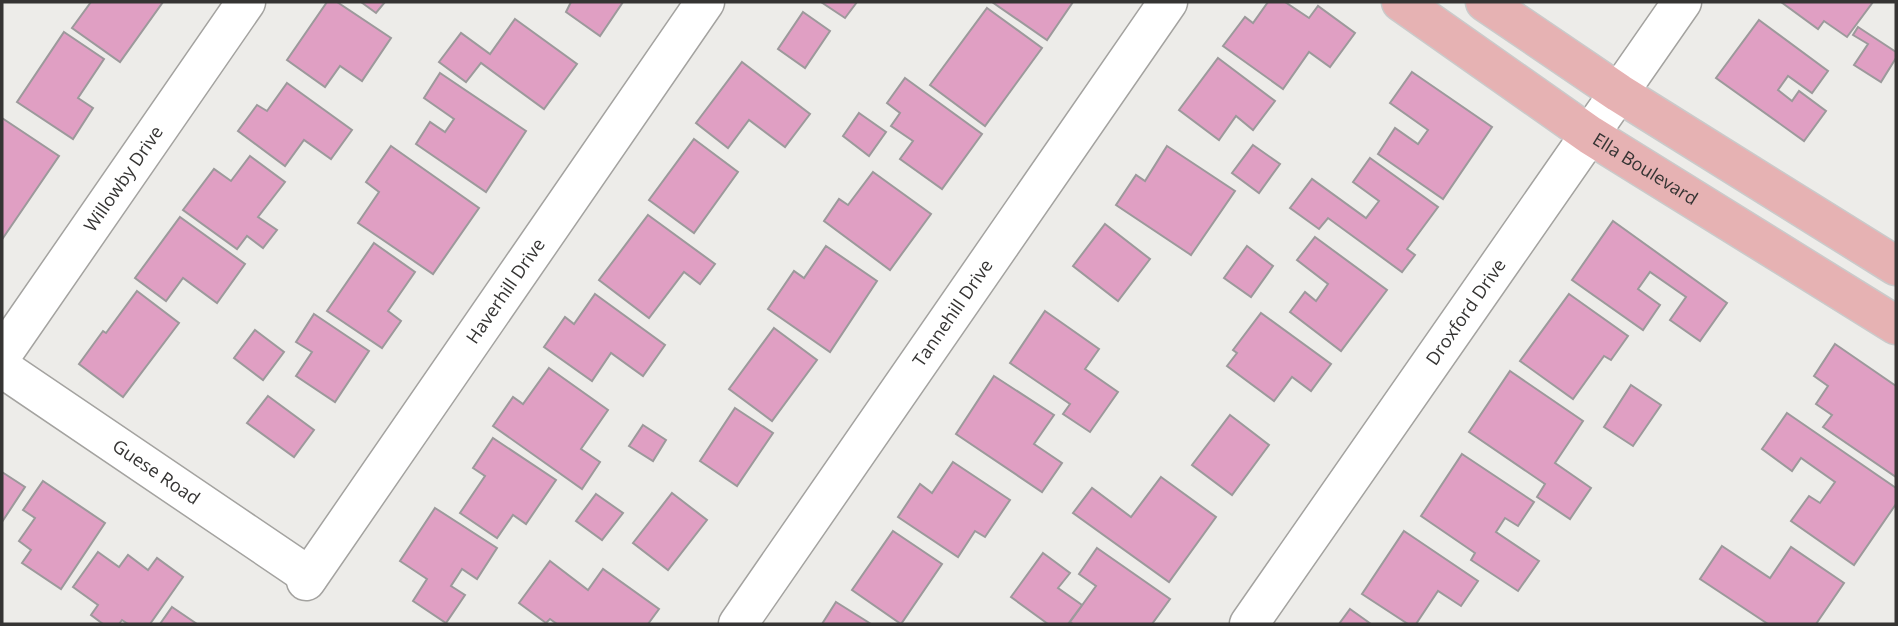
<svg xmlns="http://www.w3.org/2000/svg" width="1898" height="626" viewBox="0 0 1898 626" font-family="'Open Sans',sans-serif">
	<rect width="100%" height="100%" fill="#edece9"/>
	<g fill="#e09fc3" stroke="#9c999b" stroke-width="2">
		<polygon points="91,2 163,2 120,62 72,28"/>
		<polygon points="327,2 337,2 391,38 362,81 340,66 325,87 287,60"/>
		<polygon points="361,2 385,2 376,13"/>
		<polygon points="571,2 623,2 600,36 566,12"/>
		<polygon points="821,2 857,2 845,18"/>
		<polygon points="992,2 1073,2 1047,40"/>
		<polygon points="1268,2 1285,2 1309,18 1318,6 1355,33 1330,67 1309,52 1283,89 1223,46 1245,17 1253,23"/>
		<polygon points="1781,2 1873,2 1847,37 1824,21 1818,29"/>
		<polygon points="987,8 1042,48 985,126 930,85"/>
		<polygon points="803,12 830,31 805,68 778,49"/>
		<polygon points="515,19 577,64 544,109 481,63 466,82 439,62 461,33 490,54"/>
		<polygon points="1759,20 1828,71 1812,93 1788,76 1778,90 1792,101 1799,91 1826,111 1804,141 1716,78"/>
		<polygon points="1858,27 1896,52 1896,58 1881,82 1854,65 1868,44 1853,35"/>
		<polygon points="64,32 104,59 78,98 93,108 73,139 17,102"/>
		<polygon points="1218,58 1275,101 1253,130 1236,116 1219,140 1179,110"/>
		<polygon points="742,62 810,114 785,147 749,120 728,148 696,123"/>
		<polygon points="1412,72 1492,127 1443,199 1378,154 1395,128 1418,144 1428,130 1390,103"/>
		<polygon points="440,73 526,131 486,192 416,144 430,122 445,132 454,119 424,98"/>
		<polygon points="905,78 982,134 942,189 900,159 913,141 891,126 900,113 887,103"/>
		<polygon points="287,83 352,130 331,159 304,140 285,166 238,131 257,105 267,111"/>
		<polygon points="859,113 886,132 869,156 843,136"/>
		<polygon points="2,118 59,156 3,238 2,237"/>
		<polygon points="694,139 738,172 694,233 649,200"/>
		<polygon points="1253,145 1280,164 1259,193 1232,173"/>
		<polygon points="391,146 479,208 433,274 358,223 379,192 366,182"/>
		<polygon points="1167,146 1235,191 1191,255 1116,205 1136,175 1145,181"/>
		<polygon points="250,156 285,182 258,217 277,230 263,248 247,236 237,249 183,210 214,169 231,181"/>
		<polygon points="1370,158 1438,207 1407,249 1415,255 1402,272 1328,218 1319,229 1290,208 1312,179 1366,218 1379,201 1353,182"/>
		<polygon points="873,172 931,214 890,270 824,221 839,199 848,205"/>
		<polygon points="648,215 715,264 700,284 684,272 649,318 599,280"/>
		<polygon points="180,217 245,264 217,303 183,278 166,301 135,278"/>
		<polygon points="1613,221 1727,303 1700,341 1670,320 1686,297 1650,272 1638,289 1660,305 1643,330 1572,280"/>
		<polygon points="1105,224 1150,259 1118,301 1073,266"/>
		<polygon points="1315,237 1387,290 1341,351 1290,312 1305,292 1316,301 1328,284 1297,260"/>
		<polygon points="374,243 415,272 388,311 401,321 382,348 327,311"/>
		<polygon points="826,246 877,281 830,352 768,309 794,271 804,278"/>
		<polygon points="1247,246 1273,266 1251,297 1224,278"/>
		<polygon points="137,291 179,323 123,397 79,364 103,331 106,333"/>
		<polygon points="595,294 665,345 643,376 611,353 592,381 544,347 565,317 574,324"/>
		<polygon points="1569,294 1628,336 1611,360 1604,356 1573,399 1520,361"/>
		<polygon points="1045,311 1099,349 1085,369 1118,392 1090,432 1063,414 1070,404 1010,363"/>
		<polygon points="1261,313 1331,364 1311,391 1292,377 1274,401 1227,366 1237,353 1233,350"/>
		<polygon points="314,314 369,351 335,402 296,376 312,352 296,342"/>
		<polygon points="774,328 817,360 772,421 729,389"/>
		<polygon points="255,330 284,352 263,380 234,358"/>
		<polygon points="1835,344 1896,386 1896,477 1823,427 1832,415 1816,404 1828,386 1814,376"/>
		<polygon points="549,368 608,410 581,449 600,462 582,489 493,426 513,397 523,404"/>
		<polygon points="1510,371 1583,421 1555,463 1591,488 1570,519 1537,497 1545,484 1469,432"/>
		<polygon points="994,376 1054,415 1034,444 1062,463 1042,492 956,434"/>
		<polygon points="1631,385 1661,405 1633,446 1604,427"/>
		<polygon points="268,396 314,430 294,457 247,423"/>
		<polygon points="735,408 773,433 737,486 700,461"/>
		<polygon points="1787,413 1896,488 1896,504 1854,565 1791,521 1809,496 1820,503 1835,482 1801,458 1792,471 1762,449"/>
		<polygon points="1230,415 1269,445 1232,495 1192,465"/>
		<polygon points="643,425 666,440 653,461 629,446"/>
		<polygon points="493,438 556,480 526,524 513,515 497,538 460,513 485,476 473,468"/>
		<polygon points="1462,454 1534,502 1518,526 1505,518 1496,532 1539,561 1518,591 1471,560 1475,553 1421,516"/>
		<polygon points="953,462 1010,500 985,537 975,531 958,557 898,517 920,484 932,493"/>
		<polygon points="2,472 25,487 2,522"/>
		<polygon points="1161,477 1216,517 1169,582 1073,513 1092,488 1131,517"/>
		<polygon points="43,481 105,523 61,589 22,563 31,550 19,541 35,518 23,510"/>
		<polygon points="672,493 707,520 668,570 633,543"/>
		<polygon points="596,494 623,513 602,540 576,521"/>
		<polygon points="435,508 497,548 477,579 462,569 451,586 465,595 446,623 413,601 427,579 400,561"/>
		<polygon points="893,531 942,564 901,624 852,590"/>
		<polygon points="1404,531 1478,581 1461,606 1438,591 1416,624 1408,624 1362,594"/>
		<polygon points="1722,546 1770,578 1791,547 1844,583 1816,624 1768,624 1700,579"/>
		<polygon points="1097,548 1170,599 1152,624 1073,624 1070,622 1096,586 1079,574"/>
		<polygon points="98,552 119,567 128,555 148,570 157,558 183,577 150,624 128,624 122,620 119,624 103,624 91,615 98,605 73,587"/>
		<polygon points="1043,553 1070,573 1058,588 1082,605 1068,624 1048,624 1011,597"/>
		<polygon points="550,561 588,590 603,569 659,609 648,624 557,624 550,619 546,623 519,603"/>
		<polygon points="836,602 871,624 822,624"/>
		<polygon points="172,607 197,624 160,624"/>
		<polygon points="1350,609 1371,624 1339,624"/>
	</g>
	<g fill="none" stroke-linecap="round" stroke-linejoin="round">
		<defs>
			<g id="minor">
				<path id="s1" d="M2,355l244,-353"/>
				<path id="s2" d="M2,368l307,208"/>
				<path id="s3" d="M306,581l399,-579"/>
				<path id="s4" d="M738,624l430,-622"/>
				<path id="s5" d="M1249,624l433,-622"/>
			</g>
			<g id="major">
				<path id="s6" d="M1401,2l189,133 306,190"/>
				<polyline points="1485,2 1619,93 1896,266"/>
			</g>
		</defs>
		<use href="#minor" stroke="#a4a3a0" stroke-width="41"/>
		<use href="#major" stroke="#cacaca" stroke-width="41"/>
		<use href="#minor" stroke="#fff" stroke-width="38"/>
		<use href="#major" stroke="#e6b2b3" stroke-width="38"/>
	</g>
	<g text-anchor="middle" stroke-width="6" stroke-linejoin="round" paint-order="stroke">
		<g font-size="18" fill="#353433" stroke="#fff">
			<text dy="6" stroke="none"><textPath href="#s6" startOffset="296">Ella Boulevard</textPath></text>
			<text dy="6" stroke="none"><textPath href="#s1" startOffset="214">Willowby Drive</textPath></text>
			<text dy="6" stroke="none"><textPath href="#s3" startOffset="352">Haverhill Drive</textPath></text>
			<text dy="6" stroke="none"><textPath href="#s4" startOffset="378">Tannehill Drive</textPath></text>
			<text dy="6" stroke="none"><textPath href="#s5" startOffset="380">Droxford Drive</textPath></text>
			<text dy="6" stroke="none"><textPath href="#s2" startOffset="186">Guese Road</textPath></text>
		</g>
	</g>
	<rect width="1898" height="626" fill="none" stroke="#353433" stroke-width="7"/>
</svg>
